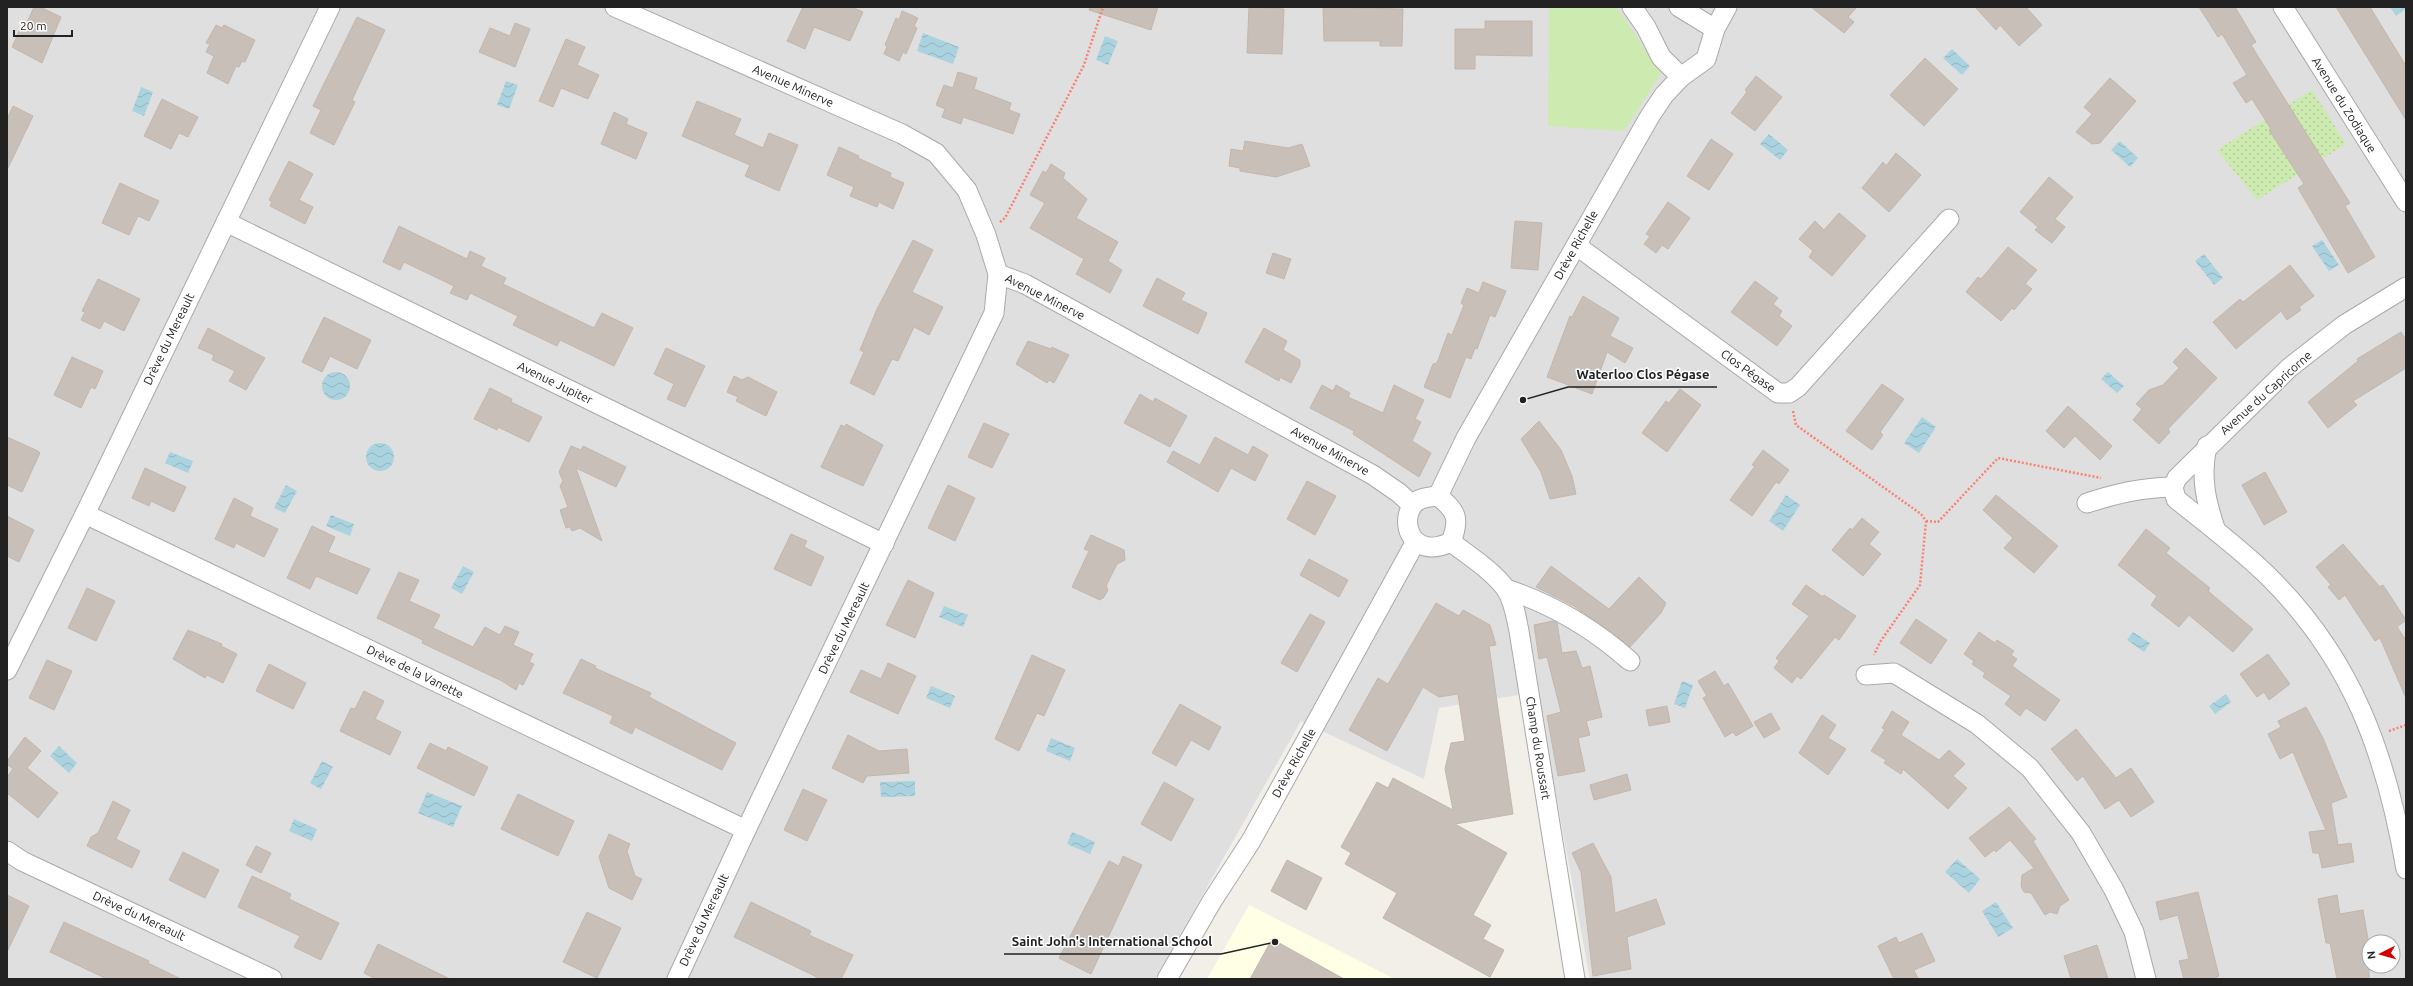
<svg xmlns="http://www.w3.org/2000/svg" width="2413" height="986" viewBox="0 0 2413 986" font-family="Ubuntu,sans-serif">
	<defs>
		<pattern id="garden-dots" width="8" height="8" patternUnits="userSpaceOnUse"><rect width="8" height="8" fill="#cdebb0"/><path d="M2 2h.1M6 6h.1" fill="none" stroke="#b0c997" stroke-width="1.8" stroke-linecap="round"/></pattern>
		<pattern id="water-waves" width="16" height="10" patternUnits="userSpaceOnUse"><rect width="16" height="10" fill="#aad3df"/><path d="M0 5q4-4 8 0t8 0" fill="none" stroke="#92b5bf"/></pattern>
	</defs>
	<rect width="100%" height="100%" fill="#f2efe9"/>
	<path fill="#e0dfdf" fill-rule="evenodd" d="M7,7h2399v972h-816l-53,-287 -98,16 -15,71 -123,-58 -146,258h-1148zM2369,942h24v24h-24z"/>
	<polygon fill="#ffffe5" points="1249,905 1395,979 1207,979"/>
	<path fill="#cdebb0" d="M1549,7h66c19,20 28,45 47,65l-38,59 -76,-5z"/>
	<polygon fill="url(#garden-dots)" points="2312,90 2346,144 2257,200 2217,150"/>
	<g fill="url(#water-waves)">
		<polygon points="2390,7 2406,7 2406,9 2396,16"/>
		<polygon points="923,33 959,47 953,64 917,51"/>
		<polygon points="1105,36 1118,41 1108,65 1096,60"/>
		<polygon points="1952,49 1970,66 1962,75 1943,58"/>
		<polygon points="506,81 518,85 509,109 497,105"/>
		<polygon points="141,87 153,92 144,116 132,111"/>
		<polygon points="1769,134 1788,150 1780,160 1760,144"/>
		<polygon points="2120,141 2138,158 2130,167 2111,150"/>
		<polygon points="2322,240 2339,265 2329,271 2312,246"/>
		<polygon points="2204,254 2223,278 2214,285 2195,261"/>
		<circle cx="336" cy="386" r="14"/>
		<polygon points="2108,372 2124,386 2117,393 2101,379"/>
		<polygon points="1922,417 1936,427 1919,453 1904,443"/>
		<circle cx="380" cy="457" r="14"/>
		<polygon points="170,452 193,461 188,473 165,463"/>
		<polygon points="286,485 297,491 285,513 274,508"/>
		<polygon points="1786,495 1800,505 1783,531 1769,521"/>
		<polygon points="331,515 354,524 350,536 326,526"/>
		<polygon points="463,566 474,572 462,594 451,588"/>
		<polygon points="944,606 968,615 963,627 939,617"/>
		<polygon points="2133,632 2150,643 2144,652 2127,640"/>
		<polygon points="1682,681 1693,685 1685,708 1674,704"/>
		<polygon points="931,686 955,696 950,708 926,698"/>
		<polygon points="2226,694 2231,702 2215,714 2209,706"/>
		<polygon points="1051,738 1075,748 1070,761 1046,751"/>
		<polygon points="59,746 77,763 69,773 50,756"/>
		<polygon points="322,761 333,767 321,789 310,783"/>
		<polygon points="915,781 915,796 881,797 880,782"/>
		<polygon points="427,792 462,806 453,827 418,813"/>
		<polygon points="294,819 317,829 312,841 289,831"/>
		<polygon points="1072,832 1095,842 1090,854 1067,844"/>
		<polygon points="1957,859 1980,879 1969,893 1945,872"/>
		<polygon points="1996,902 2013,928 1998,937 1982,911"/>
	</g>
	<g fill="#c7bfb8" stroke="#c4b6ab">
		<polygon points="34,7 40,7 61,17 42,63 12,47 20,29 23,31"/>
		<polygon points="803,7 852,7 863,12 850,41 814,27 805,49 787,41"/>
		<polygon points="1090,7 1158,7 1151,30 1089,10"/>
		<polygon points="1249,7 1284,9 1282,54 1247,53"/>
		<polygon points="1323,7 1403,9 1402,46 1380,46 1380,41 1324,41"/>
		<polygon points="1811,7 1857,7 1848,17 1854,22 1844,33"/>
		<polygon points="1975,7 2026,7 2042,25 2019,46 2000,25 1996,30"/>
		<polygon points="2199,7 2235,7 2256,42 2251,45 2350,203 2345,206 2375,257 2348,273 2298,188 2304,184 2269,130 2271,129 2252,99 2246,103 2233,83 2247,75 2222,34 2218,37"/>
		<polygon points="2336,7 2370,7 2406,66 2406,120"/>
		<polygon points="902,11 918,18 914,26 917,28 906,54 903,52 899,61 884,54 887,46 885,45 896,18 899,20"/>
		<polygon points="357,17 385,30 352,100 355,102 334,145 310,133 321,110 313,106"/>
		<polygon points="1485,21 1532,21 1532,56 1475,55 1475,69 1455,69 1455,29 1485,29"/>
		<polygon points="515,23 530,29 515,67 479,52 490,28 510,36"/>
		<polygon points="216,25 222,28 224,25 255,40 245,62 242,61 239,67 236,66 228,84 207,73 214,56 206,52 210,44 206,43"/>
		<polygon points="566,39 585,47 577,65 599,75 588,99 561,88 553,107 539,101"/>
		<polygon points="1925,58 1958,89 1924,126 1890,95"/>
		<polygon points="958,72 977,78 974,89 1011,103 1009,110 1020,114 1013,134 963,117 961,124 942,117 945,109 936,105 944,85 953,88"/>
		<polygon points="1756,76 1782,97 1755,131 1731,113 1747,92 1745,90"/>
		<polygon points="2110,78 2136,101 2100,143 2092,144 2076,132 2092,114 2084,107"/>
		<polygon points="162,99 198,117 188,137 179,133 171,149 144,136"/>
		<polygon points="697,101 741,119 734,135 763,148 769,133 798,145 779,191 745,176 750,165 682,136"/>
		<polygon points="13,106 33,116 7,170 7,119"/>
		<polygon points="614,112 628,119 626,124 647,133 636,159 601,144"/>
		<polygon points="1711,139 1733,154 1709,190 1687,176"/>
		<polygon points="1245,141 1288,148 1302,144 1310,166 1276,177 1240,171 1240,168 1229,166 1231,149 1243,151"/>
		<polygon points="839,147 859,156 858,158 891,173 890,177 904,183 893,209 879,202 877,207 850,196 854,187 827,175"/>
		<polygon points="1896,153 1921,175 1889,212 1862,188 1883,162 1886,166"/>
		<polygon points="289,161 313,174 299,200 313,207 305,224 270,206 272,202 269,200"/>
		<polygon points="1051,164 1065,173 1063,178 1087,199 1076,218 1118,242 1108,261 1122,270 1110,293 1076,274 1084,259 1030,228 1045,203 1030,195 1043,171 1046,173"/>
		<polygon points="2049,177 2073,197 2055,219 2065,227 2052,243 2035,230 2038,227 2020,212"/>
		<polygon points="120,183 159,201 149,221 138,216 129,235 102,223"/>
		<polygon points="1668,202 1690,218 1668,249 1662,245 1656,253 1644,244 1650,236 1646,234"/>
		<polygon points="1839,213 1866,236 1832,276 1809,257 1813,251 1799,239 1815,221 1824,230"/>
		<polygon points="1515,221 1542,223 1538,270 1511,268"/>
		<polygon points="399,226 467,259 470,251 485,258 481,266 506,278 503,284 594,328 602,313 633,328 614,366 560,340 557,346 513,325 518,316 470,293 467,300 450,293 454,286 404,262 400,270 383,262"/>
		<polygon points="913,240 933,250 912,292 943,307 929,335 914,327 898,361 892,359 874,395 850,383 864,352 860,350 877,309"/>
		<polygon points="2008,247 2037,270 2025,284 2032,289 2014,310 2012,308 2001,321 1966,292 1978,277 1981,279"/>
		<polygon points="1273,253 1291,259 1284,279 1266,273"/>
		<polygon points="2290,265 2314,296 2299,307 2301,310 2287,320 2281,311 2236,349 2213,322 2240,299 2243,302"/>
		<polygon points="1157,278 1185,293 1181,300 1207,313 1198,334 1143,306"/>
		<polygon points="98,279 140,299 124,331 104,321 100,329 81,320 85,312 82,311"/>
		<polygon points="1755,281 1778,298 1773,304 1782,311 1779,316 1792,326 1777,346 1731,312"/>
		<polygon points="1483,282 1506,291 1495,317 1490,315 1477,349 1475,348 1471,359 1466,357 1450,398 1424,387 1433,364 1437,363 1448,333 1452,335 1464,305 1461,303 1467,288 1479,293"/>
		<polygon points="1583,296 1619,318 1610,336 1633,348 1625,363 1607,352 1592,394 1547,377 1570,316 1572,317"/>
		<polygon points="324,317 371,340 357,369 330,356 322,372 302,362"/>
		<polygon points="208,328 265,358 246,390 229,381 235,371 212,360 214,355 198,348"/>
		<polygon points="1264,328 1287,341 1283,350 1300,360 1300,366 1291,383 1280,377 1279,381 1245,362"/>
		<polygon points="2401,332 2406,340 2406,368 2353,401 2357,405 2328,428 2308,402 2358,361 2357,359"/>
		<polygon points="1028,341 1051,349 1052,347 1069,355 1054,383 1049,380 1047,383 1016,364"/>
		<polygon points="666,348 705,366 685,407 667,399 674,384 654,374"/>
		<polygon points="2186,348 2217,378 2168,429 2170,432 2159,444 2133,420 2142,409 2136,404 2149,390 2163,385 2179,368 2173,362"/>
		<polygon points="72,357 103,371 95,389 91,387 81,408 54,395"/>
		<polygon points="734,376 742,380 748,377 777,392 766,416 736,401 738,397 727,392"/>
		<polygon points="1882,384 1904,399 1880,432 1883,435 1872,450 1846,431"/>
		<polygon points="1322,385 1333,391 1336,385 1350,393 1348,397 1383,413 1394,385 1424,400 1415,419 1421,422 1412,441 1431,453 1419,477 1353,434 1354,431 1310,408"/>
		<polygon points="490,388 512,399 511,402 542,417 529,442 498,427 497,430 474,419"/>
		<polygon points="1680,389 1701,405 1667,452 1642,433 1666,401 1669,403"/>
		<polygon points="1140,394 1153,402 1155,398 1187,416 1170,447 1124,423"/>
		<polygon points="2068,406 2112,446 2100,460 2075,436 2064,448 2046,431"/>
		<polygon points="1539,421 1561,450 1572,476 1576,494 1550,499 1541,472 1521,439"/>
		<polygon points="984,423 1009,434 992,468 968,457"/>
		<polygon points="846,424 883,445 863,486 821,467 841,425 845,427"/>
		<polygon points="7,437 38,451 40,453 22,492 7,485"/>
		<polygon points="1215,437 1248,455 1253,446 1268,455 1255,481 1231,468 1218,492 1167,462 1173,451 1200,465"/>
		<polygon points="571,446 581,450 583,446 626,467 616,487 576,468 602,541 580,528 572,531 570,527 566,528 560,510 568,507 560,486 563,481 559,472"/>
		<polygon points="1763,450 1789,470 1779,484 1776,482 1752,516 1730,500 1755,466 1752,465"/>
		<polygon points="145,468 186,487 174,512 151,501 149,506 132,498"/>
		<polygon points="2265,472 2287,512 2264,525 2242,485"/>
		<polygon points="1307,481 1336,496 1315,535 1287,519"/>
		<polygon points="948,485 975,498 955,541 928,528"/>
		<polygon points="1996,495 2058,546 2034,573 2004,548 2013,538 1983,510"/>
		<polygon points="234,498 253,508 250,516 278,529 264,557 236,543 234,548 215,539"/>
		<polygon points="7,516 34,530 19,562 7,556"/>
		<polygon points="1862,518 1879,532 1869,544 1881,554 1863,576 1832,550 1850,528 1852,530"/>
		<polygon points="312,526 335,537 328,552 370,569 357,594 316,576 310,589 287,578"/>
		<polygon points="2146,529 2170,548 2166,553 2210,588 2208,591 2253,629 2233,652 2189,615 2179,627 2151,605 2157,596 2118,565"/>
		<polygon points="791,534 807,541 804,547 824,557 811,586 774,569"/>
		<polygon points="1091,535 1124,550 1125,560 1117,564 1106,586 1108,590 1104,597 1100,600 1072,587 1089,551 1084,549"/>
		<polygon points="2343,544 2380,587 2383,585 2406,620 2397,627 2406,640 2406,698 2380,638 2375,641 2345,595 2339,600 2328,587 2331,585 2316,567"/>
		<polygon points="1309,559 1348,580 1339,597 1300,575"/>
		<polygon points="1551,566 1609,609 1639,577 1666,603 1661,613 1630,647 1574,606 1536,587"/>
		<polygon points="399,572 419,580 409,601 440,615 433,628 473,647 485,627 500,635 505,626 519,632 513,645 533,654 529,662 534,664 523,685 519,683 516,690 502,681 422,643 423,640 377,618"/>
		<polygon points="908,580 934,593 915,638 886,625"/>
		<polygon points="1806,585 1823,597 1824,595 1856,616 1839,640 1835,637 1801,679 1797,676 1792,683 1774,668 1779,661 1776,658 1809,616 1792,604"/>
		<polygon points="87,588 115,601 96,641 68,628"/>
		<polygon points="1436,603 1459,616 1463,610 1490,625 1496,645 1489,646 1513,814 1455,824 1507,853 1473,915 1491,925 1483,939 1504,950 1490,977 1383,918 1397,893 1345,864 1351,853 1341,847 1377,782 1388,788 1393,778 1453,810 1445,769 1451,743 1465,741 1458,694 1439,697 1423,687 1387,751 1349,730 1378,678 1388,684"/>
		<polygon points="1310,614 1325,622 1297,672 1281,663"/>
		<polygon points="1916,619 1947,640 1931,664 1900,643"/>
		<polygon points="1553,621 1557,623 1562,653 1576,651 1582,668 1590,666 1602,717 1586,721 1590,735 1578,738 1585,771 1558,776 1547,716 1561,712 1547,657 1539,659 1534,625"/>
		<polygon points="188,630 222,644 221,646 237,654 223,683 207,675 205,678 173,659"/>
		<polygon points="1979,632 1995,643 1997,640 2014,651 2011,655 2017,659 2012,666 2060,700 2045,721 2026,708 2020,716 2005,704 2011,696 1983,677 1985,673 1972,664 1974,661 1964,654"/>
		<polygon points="2268,654 2290,684 2269,700 2264,692 2257,697 2240,674"/>
		<polygon points="1032,655 1065,670 1044,716 1037,713 1019,751 995,739"/>
		<polygon points="581,659 596,666 595,668 651,693 649,697 736,743 722,770 635,727 632,734 610,723 613,716 563,693"/>
		<polygon points="47,660 72,671 54,710 29,698"/>
		<polygon points="888,663 916,676 898,714 850,692 861,670 881,679"/>
		<polygon points="269,664 306,683 293,709 256,691"/>
		<polygon points="1715,671 1724,686 1728,683 1753,726 1736,736 1733,732 1725,737 1703,698 1707,696 1698,681"/>
		<polygon points="364,691 384,701 375,719 401,732 390,755 340,731 351,708 355,709"/>
		<polygon points="1180,704 1221,727 1209,750 1191,740 1176,766 1152,753"/>
		<polygon points="1667,706 1670,722 1649,726 1646,710"/>
		<polygon points="2306,707 2323,738 2347,797 2331,803 2338,845 2351,843 2354,862 2322,868 2319,853 2313,853 2309,832 2326,830 2293,752 2280,759 2268,734 2281,727 2278,721"/>
		<polygon points="1892,711 1909,722 1901,735 1939,760 1949,750 1965,764 1953,776 1967,788 1948,809 1903,769 1901,774 1884,763 1886,760 1871,751 1885,729 1882,728"/>
		<polygon points="1771,713 1780,729 1764,738 1754,722"/>
		<polygon points="1822,715 1836,725 1828,738 1846,749 1828,775 1799,753"/>
		<polygon points="2076,729 2116,778 2131,768 2154,802 2131,817 2119,800 2105,809 2083,776 2077,781 2051,749"/>
		<polygon points="848,735 879,751 907,749 909,773 867,776 863,783 832,768"/>
		<polygon points="25,737 41,751 27,768 58,793 38,818 7,793 7,777 13,769 7,764 7,761"/>
		<polygon points="430,743 446,751 448,747 488,767 474,796 417,768"/>
		<polygon points="1627,774 1631,790 1594,800 1590,785"/>
		<polygon points="1164,782 1194,799 1171,841 1141,824"/>
		<polygon points="803,789 827,800 807,841 784,830"/>
		<polygon points="518,794 574,821 558,856 501,829"/>
		<polygon points="113,801 130,810 116,839 140,851 132,868 87,846 91,837 98,833"/>
		<polygon points="2009,807 2036,839 2033,841 2069,900 2060,906 2057,914 2050,912 2045,915 2031,893 2024,892 2021,886 2022,875 2034,868 2010,840 1996,852 1994,850 1985,857 1969,838"/>
		<polygon points="609,834 630,844 627,851 635,876 642,879 632,900 609,888 599,857"/>
		<polygon points="1593,843 1611,877 1615,913 1656,899 1665,924 1627,937 1631,969 1593,976 1581,872 1572,853"/>
		<polygon points="256,846 271,853 261,873 246,865"/>
		<polygon points="183,852 219,870 205,898 169,880"/>
		<polygon points="1123,856 1142,865 1091,974 1059,958 1109,861 1119,866"/>
		<polygon points="1287,860 1322,878 1306,910 1271,891"/>
		<polygon points="252,876 291,894 289,899 339,923 321,960 294,947 300,936 238,907"/>
		<polygon points="2198,892 2219,976 2216,977 2217,979 2184,979 2179,961 2189,959 2178,915 2160,920 2156,902"/>
		<polygon points="7,895 29,906 7,952"/>
		<polygon points="2337,895 2340,914 2363,910 2369,945 2369,979 2337,979 2330,943 2326,943 2318,899"/>
		<polygon points="751,902 811,931 809,935 853,955 841,979 821,979 734,937"/>
		<polygon points="587,912 621,928 597,978 563,962"/>
		<polygon points="64,922 149,961 148,963 181,979 107,979 50,952"/>
		<polygon points="1922,933 1935,961 1914,970 1918,979 1894,979 1878,946 1896,937 1899,943"/>
		<polygon points="1272,939 1344,979 1250,979"/>
		<polygon points="378,944 450,979 376,979 364,973"/>
		<polygon points="2097,945 2108,979 2071,979 2064,956"/>
	</g>
	<g fill="none" stroke-linecap="round" stroke-linejoin="round">
		<defs>
			<g id="minor">
				<polyline points="615,7 902,134 936,153 967,190 986,235 998,274 994,313 746,830 677,979"/>
				<polyline points="1632,7 1646,27 1661,57 1681,77"/>
				<polyline points="1679,7 1715,29"/>
				<polyline points="2283,7 2406,202"/>
				<polyline points="226,222 884,544"/>
				<polyline points="1577,246 1778,393 1789,393 1798,387 1949,219"/>
				<polyline points="998,274 1025,284 1373,475 1399,493 1412,505"/>
				<path d="M2406,287l-62,38 -55,43 -112,110 -4,9 3,12c30,24 62,48 90,75 86,84 120,179 140,295"/>
				<path d="M2207,446c-7,31 -1,56 9,85"/>
				<polyline points="1438,496 1466,438 1650,116 1664,95 1681,77 1706,59 1715,29 1727,7"/>
				<path d="M1438,496c19,15 22,23 13,46 -42,20 -54,-26 -34,-41 6,-4 14,-4 21,-5z"/>
				<path d="M2087,503c31,-10 53,-15 86,-16"/>
				<polyline points="85,514 746,830"/>
				<path d="M1451,542c18,14 41,28 55,47 8,12 10,28 13,42l56,348"/>
				<path d="M1506,589c46,15 88,40 124,72"/>
				<polyline points="7,670 85,514 330,7"/>
				<polyline points="1866,675 1894,673 1977,724 2030,768 2081,833 2114,890 2134,932 2146,979"/>
				<polyline points="7,851 22,861 272,979"/>
				<polyline points="1167,979 1212,901 1251,841 1415,543"/>
			</g>
		</defs>
		<use href="#minor" stroke="#a9a9a9" stroke-width="21"/>
		<g stroke="#fa8072" stroke-width="2.5" stroke-dasharray="2 2" stroke-linecap="butt">
			<polyline points="1000,222 1005,218 1084,65 1103,7"/>
			<polyline points="1793,411 1796,425 1921,514 1926,521 1920,585 1880,642 1874,655"/>
			<polyline points="1926,521 1938,522 1998,458 2101,478"/>
			<polyline points="2389,731 2406,725"/>
		</g>
		<use href="#minor" stroke="#fff" stroke-width="19"/>
	</g>
	<g text-anchor="middle" stroke-width="3" stroke-linejoin="round" paint-order="stroke">
		<g font-size="12" fill="#222" stroke="#fff">
			<text transform="translate(793 86) rotate(24)" y="4">Avenue Minerve</text>
			<text transform="translate(2344 105) rotate(58)" y="4">Avenue du Zodiaque</text>
			<text transform="translate(1576 245) rotate(-61)" y="4">Drève Richelle</text>
			<text transform="translate(1045 297) rotate(27)" y="4">Avenue Minerve</text>
			<text transform="translate(169 339) rotate(-64)" y="4">Drève du Mereault</text>
			<text transform="translate(1748 371) rotate(36)" y="4">Clos Pégase</text>
			<text transform="translate(555 383) rotate(26)" y="4">Avenue Jupiter</text>
			<text transform="translate(2266 393) rotate(-42)" y="4">Avenue du Capricorne</text>
			<text transform="translate(1330 451) rotate(29)" y="4">Avenue Minerve</text>
			<text transform="translate(844 628) rotate(-64)" y="4">Drève du Mereault</text>
			<text transform="translate(415 672) rotate(26)" y="4">Drève de la Vanette</text>
			<text transform="translate(1538 748) rotate(81)" y="4">Champ du Roussart</text>
			<text transform="translate(1294 763) rotate(-61)" y="4">Drève Richelle</text>
			<text transform="translate(139 916) rotate(25)" y="4">Drève du Mereault</text>
			<text transform="translate(704 920) rotate(-65)" y="4">Drève du Mereault</text>
		</g>
	</g>
	<path fill="none" stroke="#222" stroke-width="1.5" d="M1523 400L1568 387H1717M1275 942L1221 954H1004"/>
	<g fill="#222" stroke="#fff" stroke-width="1.5">
		<circle cx="1523" cy="400" r="4"/>
		<circle cx="1275" cy="942" r="4"/>
	</g>
	<g font-size="13" text-anchor="middle" font-weight="bold" fill="#222" stroke="#fff" stroke-width="3" stroke-linejoin="round" paint-order="stroke">
		<text x="1643" y="379">Waterloo Clos Pégase</text>
		<text x="1112" y="946">Saint John's International School</text>
	</g>
	<rect width="2413" height="986" fill="none" stroke="#222222" stroke-width="16"/>
	<g transform="translate(2381 954) rotate(264)"><circle r="19" fill="#ffffff" stroke="#a7a7a7"/>
	<path d="M0-3L7 15L0 10L-7 15Z" fill="#d40000"/>
	<text y="-6" font-size="11" font-weight="bold" text-anchor="middle" fill="#222222">N</text>
	</g>
	<path d="M14 30v6h58v-6" fill="none" stroke="#222222" stroke-width="2"/>
	<text x="20" y="30" font-size="12" fill="#222222" stroke="#ffffff" stroke-width="3" paint-order="stroke">20 m</text>
</svg>
